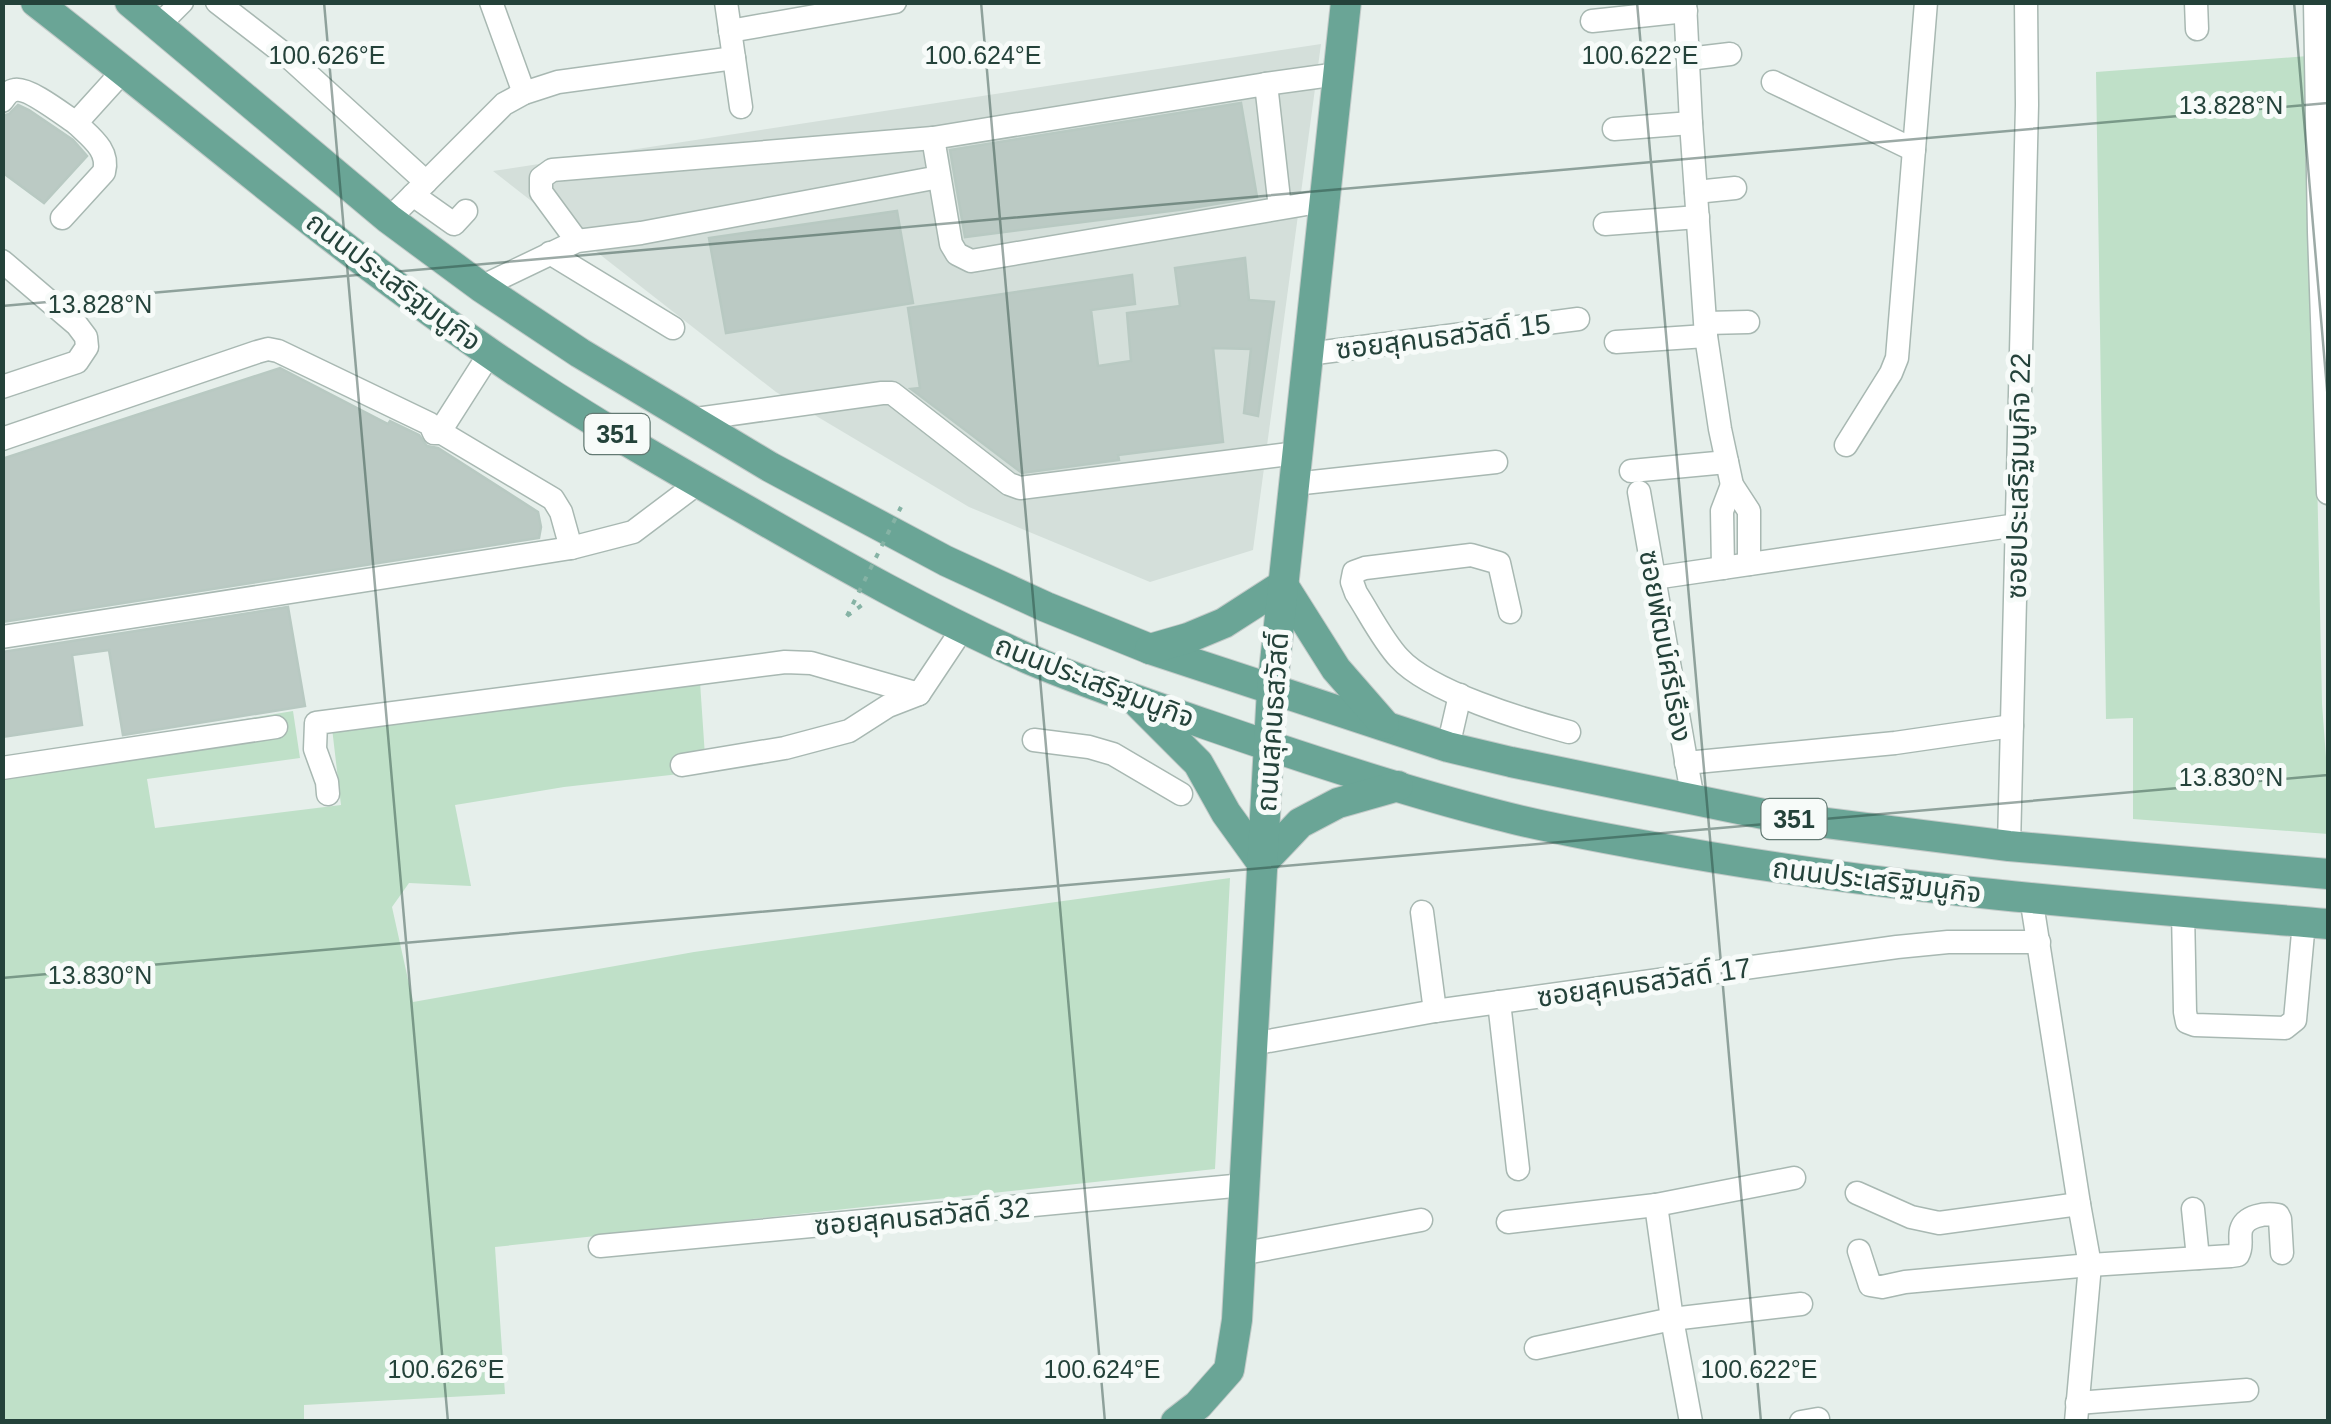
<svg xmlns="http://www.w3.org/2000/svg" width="2331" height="1424" viewBox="0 0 2331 1424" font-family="Arial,'Noto Sans Thai',sans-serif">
	<rect width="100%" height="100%" fill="#e6efeb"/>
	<polygon fill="#d4dfda" points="1321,44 1253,550 1150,582 969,507 776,392 493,171"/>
	<g fill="#bfe0c8">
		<polygon points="2308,56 2322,704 2328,784 2328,834 2133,819 2133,718 2106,719 2096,72"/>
		<polygon points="700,682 706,771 564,787 455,805 471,886 409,883 392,907 413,1002 694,952 1230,878 1215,1169 495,1247 505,1394 304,1405 304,1421 3,1422 3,760 293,711 300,758 147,779 155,828 341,805 332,728"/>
	</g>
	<g fill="#bbcac4" stroke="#b8c9c2" stroke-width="2.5">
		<polygon points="1241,103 1257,197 1186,209 965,237 950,150"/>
		<polygon points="18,105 29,110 73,140 87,156 44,203 2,172 2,116 9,114"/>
		<polygon points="897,211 913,303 726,333 709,238"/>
		<polygon points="1245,258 1249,300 1274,302 1258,416 1244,413 1251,349 1213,348 1223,442 1118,455 1119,460 1022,473 911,389 920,388 908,308 1132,275 1135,304 1091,310 1098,366 1131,361 1127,313 1180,306 1175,268"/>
		<polygon points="280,368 388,424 390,421 419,435 427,446 438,448 538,512 541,527 539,538 2,622 2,459"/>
		<polygon points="288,607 305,706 123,735 109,650 72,655 82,725 2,737 2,652"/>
	</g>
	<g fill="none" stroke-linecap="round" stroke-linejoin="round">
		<defs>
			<g id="minor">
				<polyline points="217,2 292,60 426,182"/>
				<polyline points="491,2 524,93"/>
				<polyline points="726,2 741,107"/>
				<polyline points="1685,2 1691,123 1706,336 1720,429 1732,485 1749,511 1749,564"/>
				<polyline points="2196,2 2197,29"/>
				<polyline points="2315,2 2319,232 2328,493"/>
				<polyline points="1592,21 1686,11"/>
				<polyline points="157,27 182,2"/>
				<polyline points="730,31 895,2"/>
				<polyline points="1688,59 1730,54"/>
				<polyline points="1773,82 1914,150"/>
				<polyline points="1266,84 1338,74"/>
				<path d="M2,101c4,-5 6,-10 13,-11 13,-3 49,25 61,33"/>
				<polyline points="1614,129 1691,123"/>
				<polyline points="1696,192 1735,188"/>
				<polyline points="413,195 454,224 466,211"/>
				<polyline points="1280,208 1266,84 933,138 951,244 957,254 971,261 1324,201"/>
				<path d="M62,218l42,-46c6,-22 -14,-35 -28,-49l48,-53"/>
				<polyline points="389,219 504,104 524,93 558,82 734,58"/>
				<polyline points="1605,224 1698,217"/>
				<polyline points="577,241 541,192 541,178 552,170 933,138"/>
				<polyline points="550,253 673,328"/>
				<polyline points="2,261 77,325 86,337 87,347 77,362 2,387"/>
				<polyline points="481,287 577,241 641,233 939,177"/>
				<polyline points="1706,323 1748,322"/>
				<polyline points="1616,342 1706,336"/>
				<polyline points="1308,354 1578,319"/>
				<polyline points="689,420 882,393 892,393 1009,484 1020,488 1297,453"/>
				<polyline points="446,422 490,353"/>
				<polyline points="2,439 257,352 268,349 278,351 430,424 434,433 442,433 553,499 561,512 571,548"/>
				<polyline points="1846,445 1891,373 1897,358 1926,2"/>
				<polyline points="1631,471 1727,462"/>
				<polyline points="1294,484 1496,462"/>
				<polyline points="1639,492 1693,800"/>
				<polyline points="1723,568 1722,511 1732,485"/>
				<polyline points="1654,578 2017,525"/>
				<path d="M1510,612l-11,-49 -28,-8 -106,13 -11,4 -2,10 4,11c13,20 27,48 43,65 31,34 125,62 170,74"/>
				<polyline points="2,637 571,548 633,532 698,483"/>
				<polyline points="1034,740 1089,747 1113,754 1181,794"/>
				<polyline points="1448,747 1460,695"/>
				<polyline points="1686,763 1895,743 2012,726"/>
				<polyline points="682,765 785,748 849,731 888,706 919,694"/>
				<polyline points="2,768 276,727"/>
				<polyline points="328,794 327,782 315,749 316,723 785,662 811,663 919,694 963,628"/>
				<polyline points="2009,846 2027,105 2026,2"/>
				<polyline points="2031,897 2079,1204 2090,1265 2076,1422"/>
				<polyline points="2183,911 2185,1012 2187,1022 2195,1025 2285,1028 2295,1020 2304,922"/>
				<polyline points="1422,912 1435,1011"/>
				<polyline points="1499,1002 1518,1169"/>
				<polyline points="1252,1044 1435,1011 1897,947 1948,942 2039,942"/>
				<polyline points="1857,1193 1911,1217 1939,1223 2079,1204"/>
				<polyline points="1656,1205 1672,1319 1691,1422"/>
				<polyline points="2193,1209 2198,1258"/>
				<polyline points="1508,1222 1656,1205 1794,1178"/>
				<polyline points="600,1246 1244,1185"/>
				<path d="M1859,1251l11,34 12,2 23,-5 185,-17 141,-9 7,-1c5,-9 1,-16 3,-25 4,-15 25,-17 37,-15l2,4 2,34"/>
				<polyline points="1240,1254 1421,1220"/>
				<polyline points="1536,1348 1672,1319 1801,1304"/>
				<polyline points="2077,1403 2247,1390"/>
				<polyline points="1801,1422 1818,1419"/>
			</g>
			<g id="major">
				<path d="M36,2c151,117 295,242 452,350 83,58 172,109 260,159 92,53 184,105 281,148 58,25 119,45 179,66 95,33 192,65 290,90 49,13 100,22 150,31 224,42 453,59 680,78"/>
				<polyline points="130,2 389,219 481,287 580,353 770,467 946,561 1046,607 1150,649 1448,747 1511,762 1778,817 2009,846 2328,874"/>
				<polyline points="1150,649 1188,638 1224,623 1283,585 1336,669 1384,724"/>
				<polyline points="1139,704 1198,763 1226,813 1262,863"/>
				<polyline points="1262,863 1300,823 1338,803 1398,786"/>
				<polyline points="1176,1422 1198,1405 1229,1370 1237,1320 1272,690 1346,2"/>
			</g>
		</defs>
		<use href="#minor" stroke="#a8b8b2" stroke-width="25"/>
		<use href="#major" stroke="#c2cac8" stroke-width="32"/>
		<polyline stroke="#86b3a5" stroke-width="4" stroke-dasharray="5 8" stroke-linecap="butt" points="847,616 862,605"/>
		<use href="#minor" stroke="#fff" stroke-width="22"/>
		<use href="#major" stroke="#6aa596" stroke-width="30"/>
		<polyline stroke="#86b3a5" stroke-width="4" stroke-dasharray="5 8" stroke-linecap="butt" points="847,616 901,507"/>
	</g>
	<path fill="none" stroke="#24423a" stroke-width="2.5" stroke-opacity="0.45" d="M324,2l124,1420M981,2l124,1420M1637,2l124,1420M2294,2l34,399M2,306l2326,-203M2,978l2326,-203"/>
	<g text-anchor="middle" stroke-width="10" stroke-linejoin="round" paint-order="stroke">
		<g fill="#f7fbf9" stroke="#637a73" stroke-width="2.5">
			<rect x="584.5" y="414" width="65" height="40" rx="8"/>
			<rect x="1761.5" y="799" width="65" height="40" rx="8"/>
		</g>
		<g font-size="25" font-weight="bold" fill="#24423a">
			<text x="617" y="443">351</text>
			<text x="1794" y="828">351</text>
		</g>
		<g font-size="28" fill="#24423a" stroke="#f7fbf9">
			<text transform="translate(394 281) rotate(37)" y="10">ถนนประเสริฐมนูกิจ</text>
			<text transform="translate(1443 336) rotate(-7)" y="10">ซอยสุคนธสวัสดิ์ 15</text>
			<text transform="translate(2018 476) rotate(-89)" y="10">ซอยประเสริฐมนูกิจ 22</text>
			<text transform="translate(1666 646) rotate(80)" y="10">ซอยพัฒน์ศรีเรือง</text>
			<text transform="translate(1095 681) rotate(21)" y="10">ถนนประเสริฐมนูกิจ</text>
			<text transform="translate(1272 722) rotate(-86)" y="10">ถนนสุคนธสวัสดิ์</text>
			<text transform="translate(1877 880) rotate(7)" y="10">ถนนประเสริฐมนูกิจ</text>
			<text transform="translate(1644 982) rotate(-8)" y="10">ซอยสุคนธสวัสดิ์ 17</text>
			<text transform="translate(922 1216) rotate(-5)" y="10">ซอยสุคนธสวัสดิ์ 32</text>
		</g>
	</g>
	<g font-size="25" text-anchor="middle" fill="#24423a" stroke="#f7fbf9" stroke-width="10" stroke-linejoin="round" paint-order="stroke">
		<text x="327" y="64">100.626°E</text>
		<text x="983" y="64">100.624°E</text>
		<text x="1640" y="64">100.622°E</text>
		<text x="2231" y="114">13.828°N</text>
		<text x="100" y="313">13.828°N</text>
		<text x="2231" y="786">13.830°N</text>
		<text x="100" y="984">13.830°N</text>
		<text x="446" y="1378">100.626°E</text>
		<text x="1102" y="1378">100.624°E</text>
		<text x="1759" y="1378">100.622°E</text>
	</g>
	<rect width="2331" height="1424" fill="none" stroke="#24423a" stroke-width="10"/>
</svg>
